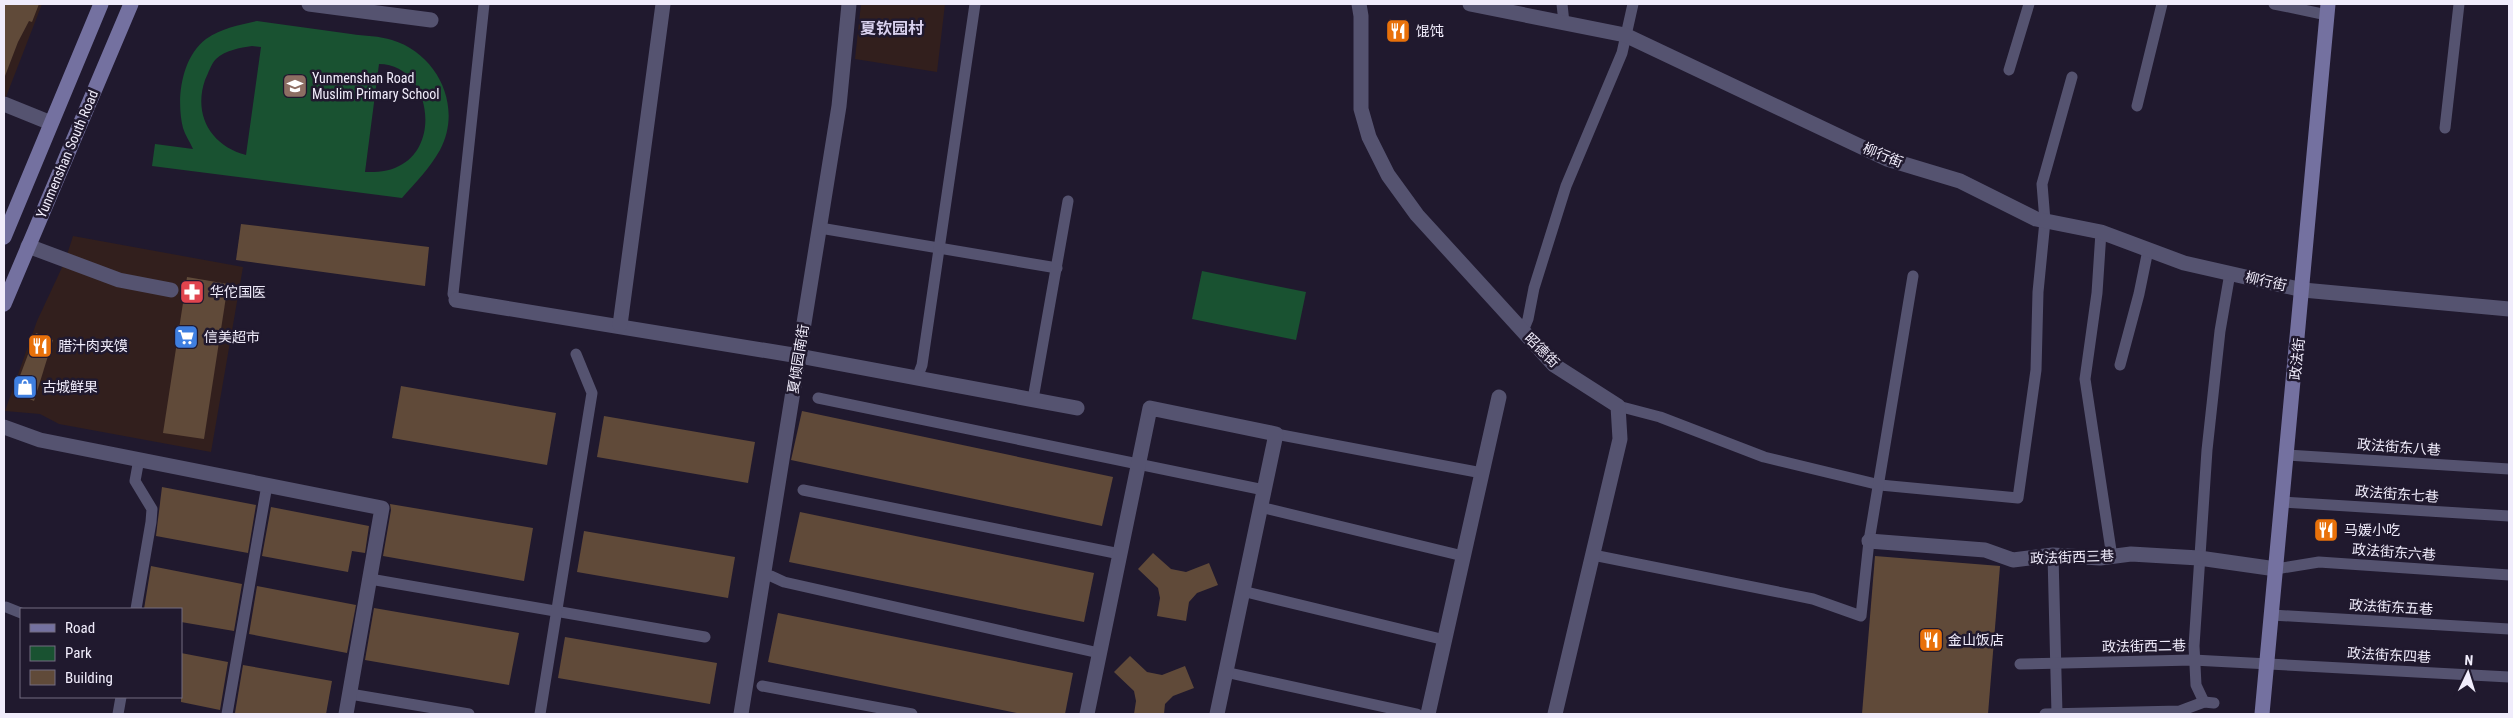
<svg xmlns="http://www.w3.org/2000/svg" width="2513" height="718" viewBox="0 0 2513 718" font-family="'Roboto Condensed','Noto Sans SC',sans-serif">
	<rect width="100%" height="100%" fill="#20192e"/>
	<g fill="#321f1d">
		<polygon points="4,4 42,4 4,102"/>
		<polygon points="861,4 945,4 937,72 855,59"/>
		<polygon points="73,236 243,267 211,452 59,424 40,414 5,411 37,321 65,261"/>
	</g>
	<g fill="#195231" fill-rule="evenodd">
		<path d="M257,21c31,4 63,9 94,13 13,2 29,2 41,6 46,14 71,67 48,110 -10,18 -25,33 -38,48l-250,-32 3,-22 38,5c-3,-7 -8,-14 -10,-21 -7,-28 -2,-70 23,-89 16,-11 33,-14 51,-18zM252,46l9,1 -15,108c-35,-9 -53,-40 -41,-75 3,-6 6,-16 11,-21 9,-9 24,-11 36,-13zM379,64c50,0 64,81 20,102 -11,6 -22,6 -34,6z"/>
		<polygon points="1202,271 1306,292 1296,340 1192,319"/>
	</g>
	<g fill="#604a39">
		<polygon points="4,4 39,4 32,22 29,21 18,42 5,76"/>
		<polygon points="241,224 429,247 425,286 236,260"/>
		<polygon points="187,277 228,284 204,439 163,433"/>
		<polygon points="36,333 53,340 34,401 14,392"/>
		<polygon points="401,386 556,413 547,465 392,438"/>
		<polygon points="802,411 1113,477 1102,526 791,460"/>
		<polygon points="604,416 755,442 748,483 597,457"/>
		<polygon points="162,487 256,505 248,553 156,536"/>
		<polygon points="390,504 533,528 524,581 383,556 391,510"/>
		<polygon points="271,507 369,526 365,553 352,551 348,572 262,556"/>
		<polygon points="800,512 1094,573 1084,622 789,562"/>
		<polygon points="584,531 735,557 728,598 577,572"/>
		<polygon points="1153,553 1171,569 1186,572 1209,563 1218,585 1197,593 1189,602 1186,621 1157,616 1160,598 1158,588 1138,569"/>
		<polygon points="1875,556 2000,566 1988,714 1862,714"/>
		<polygon points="151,566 242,584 234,631 181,622 181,609 144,609"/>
		<polygon points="257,586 356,605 347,653 249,634"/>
		<polygon points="374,608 519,633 509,685 365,660"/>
		<polygon points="778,613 1073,673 1065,714 1022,714 768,662"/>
		<polygon points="565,637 717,663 710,704 558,678"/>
		<polygon points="181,653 228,662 220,710 181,702"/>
		<polygon points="1130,656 1147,672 1162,675 1185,666 1194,688 1173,696 1165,704 1164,714 1134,714 1136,701 1134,691 1114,672"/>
		<polygon points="243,665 332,681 326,714 235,713"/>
	</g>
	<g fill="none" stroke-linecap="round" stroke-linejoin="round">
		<g stroke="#555370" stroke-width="11">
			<polyline points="1562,4 1564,23"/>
			<polyline points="2274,4 2327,15"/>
			<polyline points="2009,70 2029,4"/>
			<polyline points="2137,106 2162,4"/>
			<polyline points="2445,128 2459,4"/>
			<polyline points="820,228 1057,268"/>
			<polyline points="2101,232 2097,293 2085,379 2112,557"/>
			<polyline points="456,300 453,294 484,4"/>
			<polyline points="1523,331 1528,319 1534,288 1566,186 1622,53 1633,4"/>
			<polyline points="2120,365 2139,294 2148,250"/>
			<polyline points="917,378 922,365 975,4"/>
			<polyline points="818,398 1264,490"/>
			<polyline points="1033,399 1068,201"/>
			<polyline points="1618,406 1660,417 1764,457 1880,485 2018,498 2036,370 2038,292 2045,221 2042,184 2072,77"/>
			<polyline points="1276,434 1482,473"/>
			<polyline points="2287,455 2509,469"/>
			<polyline points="803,490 1120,554"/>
			<polyline points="2283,502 2509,516"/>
			<polyline points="1260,507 1463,556"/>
			<polyline points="1593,555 1813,599 1861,616 1869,541 1913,276"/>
			<polyline points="2053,555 2057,714"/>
			<polyline points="2276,569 2319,562 2509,575"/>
			<polyline points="771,576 784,582 1099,653"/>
			<polyline points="370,579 705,637"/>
			<polyline points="1242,591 1445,640"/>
			<polyline points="6,607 21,613"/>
			<polyline points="136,609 151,522 152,509 135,481 139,459"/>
			<polyline points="2272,615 2509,629"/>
			<polyline points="2020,664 2193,660 2509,677"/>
			<polyline points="1225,672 1417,714"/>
			<polyline points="762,686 912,714"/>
			<polyline points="350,694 469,714"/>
			<polyline points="2204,702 2196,685 2194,646 2207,450 2220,331 2230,273"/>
			<polyline points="118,714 121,697"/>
			<polyline points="227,714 267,485"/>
			<polyline points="540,714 592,393 576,354"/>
			<polyline points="2045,714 2180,711 2204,702 2214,703"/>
		</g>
		<g stroke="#555370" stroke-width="15">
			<polyline points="309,4 431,20"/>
			<polyline points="1359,4 1361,16 1361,109 1369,137 1388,175 1417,215 1554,365 1618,406 1620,439 1555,714"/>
			<polyline points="1470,4 1625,35 1887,159 1960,181 2036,219 2101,232 2184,263 2303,290 2509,309"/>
			<polyline points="4,104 51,123"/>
			<polyline points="28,246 119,280 171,290"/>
			<polyline points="456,300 799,356 1077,408"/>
			<polyline points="620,325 663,4"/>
			<polyline points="4,427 40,440 382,508 346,714"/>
			<polyline points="1869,541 1985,550 2013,560 2053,555 2100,558 2131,554 2199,558 2276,569"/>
			<polyline points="741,714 839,106 849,4"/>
			<polyline points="1087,714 1150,408 1276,434 1217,714"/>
			<polyline points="1428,714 1499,397"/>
		</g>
		<g stroke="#7471a0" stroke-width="15">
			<polyline points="4,237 101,4"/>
			<polyline points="4,304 131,4"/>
			<polyline points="2262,714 2328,4"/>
		</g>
	</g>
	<defs>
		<symbol id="restaurant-square" viewBox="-11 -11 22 22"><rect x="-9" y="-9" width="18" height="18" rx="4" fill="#e8710a" stroke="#20192e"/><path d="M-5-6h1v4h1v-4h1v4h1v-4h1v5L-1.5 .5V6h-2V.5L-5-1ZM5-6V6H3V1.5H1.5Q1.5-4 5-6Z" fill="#fff"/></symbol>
		<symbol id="school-square" viewBox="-11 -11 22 22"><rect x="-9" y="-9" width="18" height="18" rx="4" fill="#8d6e63" stroke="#20192e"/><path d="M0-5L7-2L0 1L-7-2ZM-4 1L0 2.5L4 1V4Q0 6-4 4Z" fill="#fff"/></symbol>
		<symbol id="pharmacy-square" viewBox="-11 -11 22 22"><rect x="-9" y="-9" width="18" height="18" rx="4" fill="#e0444e" stroke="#20192e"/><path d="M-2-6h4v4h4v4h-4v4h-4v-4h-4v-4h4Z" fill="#fff"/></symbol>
		<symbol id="supermarket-square" viewBox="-11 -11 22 22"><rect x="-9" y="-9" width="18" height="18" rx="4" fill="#3f7fe0" stroke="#20192e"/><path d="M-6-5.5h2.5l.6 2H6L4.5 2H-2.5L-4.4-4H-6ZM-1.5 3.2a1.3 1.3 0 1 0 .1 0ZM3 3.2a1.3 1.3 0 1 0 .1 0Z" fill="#fff"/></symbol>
		<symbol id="shop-square" viewBox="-11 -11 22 22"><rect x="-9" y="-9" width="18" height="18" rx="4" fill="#3f7fe0" stroke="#20192e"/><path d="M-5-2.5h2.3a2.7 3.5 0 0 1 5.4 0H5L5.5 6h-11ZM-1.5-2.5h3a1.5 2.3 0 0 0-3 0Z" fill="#fff"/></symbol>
	</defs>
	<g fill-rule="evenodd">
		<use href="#restaurant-square" x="1384" y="17" width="28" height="28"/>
		<use href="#school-square" x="281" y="72" width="28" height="28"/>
		<use href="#pharmacy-square" x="178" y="278" width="28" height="28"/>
		<use href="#supermarket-square" x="172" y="323" width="28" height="28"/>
		<use href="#restaurant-square" x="26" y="332" width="28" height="28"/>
		<use href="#shop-square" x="11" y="373" width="28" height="28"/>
		<use href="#restaurant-square" x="2312" y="516" width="28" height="28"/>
		<use href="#restaurant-square" x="1917" y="626" width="28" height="28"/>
	</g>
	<g text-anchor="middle" stroke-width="5" stroke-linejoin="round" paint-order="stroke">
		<g font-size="14" fill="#f0ecfb" stroke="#20192e" text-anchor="start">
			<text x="1416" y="36">馄饨</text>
			<text x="312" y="83">Yunmenshan Road<tspan x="312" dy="16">Muslim Primary School</tspan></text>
			<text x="210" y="297">华佗国医</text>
			<text x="204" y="342">信美超市</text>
			<text x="58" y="351">腊汁肉夹馍</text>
			<text x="42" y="392">古城鲜果</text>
			<text x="2344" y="535">马媛小吃</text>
			<text x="1948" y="645">金山饭店</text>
		</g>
		<g font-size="14" fill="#f0ecfb" stroke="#20192e">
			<text transform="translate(67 154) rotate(-67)" y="5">Yunmenshan South Road</text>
			<text transform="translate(1883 155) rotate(22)" y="5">柳行街</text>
			<text transform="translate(2266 281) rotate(13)" y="5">柳行街</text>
			<text transform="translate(1542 350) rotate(45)" y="5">昭德街</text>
			<text transform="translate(798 359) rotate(-81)" y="5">夏倾园南街</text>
			<text transform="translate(2297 359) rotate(-84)" y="5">政法街</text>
			<text transform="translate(2399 447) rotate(4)" y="5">政法街东八巷</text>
			<text transform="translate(2397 494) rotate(4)" y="5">政法街东七巷</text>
			<text transform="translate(2394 552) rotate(4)" y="5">政法街东六巷</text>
			<text transform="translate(2072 557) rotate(-2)" y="5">政法街西三巷</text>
			<text transform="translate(2391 607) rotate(3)" y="5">政法街东五巷</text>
			<text transform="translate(2144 646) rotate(-1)" y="5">政法街西二巷</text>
			<text transform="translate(2389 655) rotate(3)" y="5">政法街东四巷</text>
		</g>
		<g font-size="16" font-weight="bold" fill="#d8d0ed" stroke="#20192e">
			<text x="892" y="34">夏钦园村</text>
		</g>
	</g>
	<rect width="2513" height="718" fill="none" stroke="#f0ecfb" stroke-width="10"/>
	<rect x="20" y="608" width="162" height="90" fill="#20192e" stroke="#736d80"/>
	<rect x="30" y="624" width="25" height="8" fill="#7471a0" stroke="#736d80"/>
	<text x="65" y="633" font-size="15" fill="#f0ecfb">Road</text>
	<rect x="30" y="646" width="25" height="15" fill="#195231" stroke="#736d80"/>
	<text x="65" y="658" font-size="15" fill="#f0ecfb">Park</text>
	<rect x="30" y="670" width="25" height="15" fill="#604a39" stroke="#736d80"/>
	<text x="65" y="683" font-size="15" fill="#f0ecfb">Building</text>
	<g transform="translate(2468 673) rotate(4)" stroke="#20192e" stroke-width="4" paint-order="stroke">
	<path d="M0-4L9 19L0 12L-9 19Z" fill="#f0ecfb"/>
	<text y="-8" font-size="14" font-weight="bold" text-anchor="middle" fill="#f0ecfb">N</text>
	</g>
</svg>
